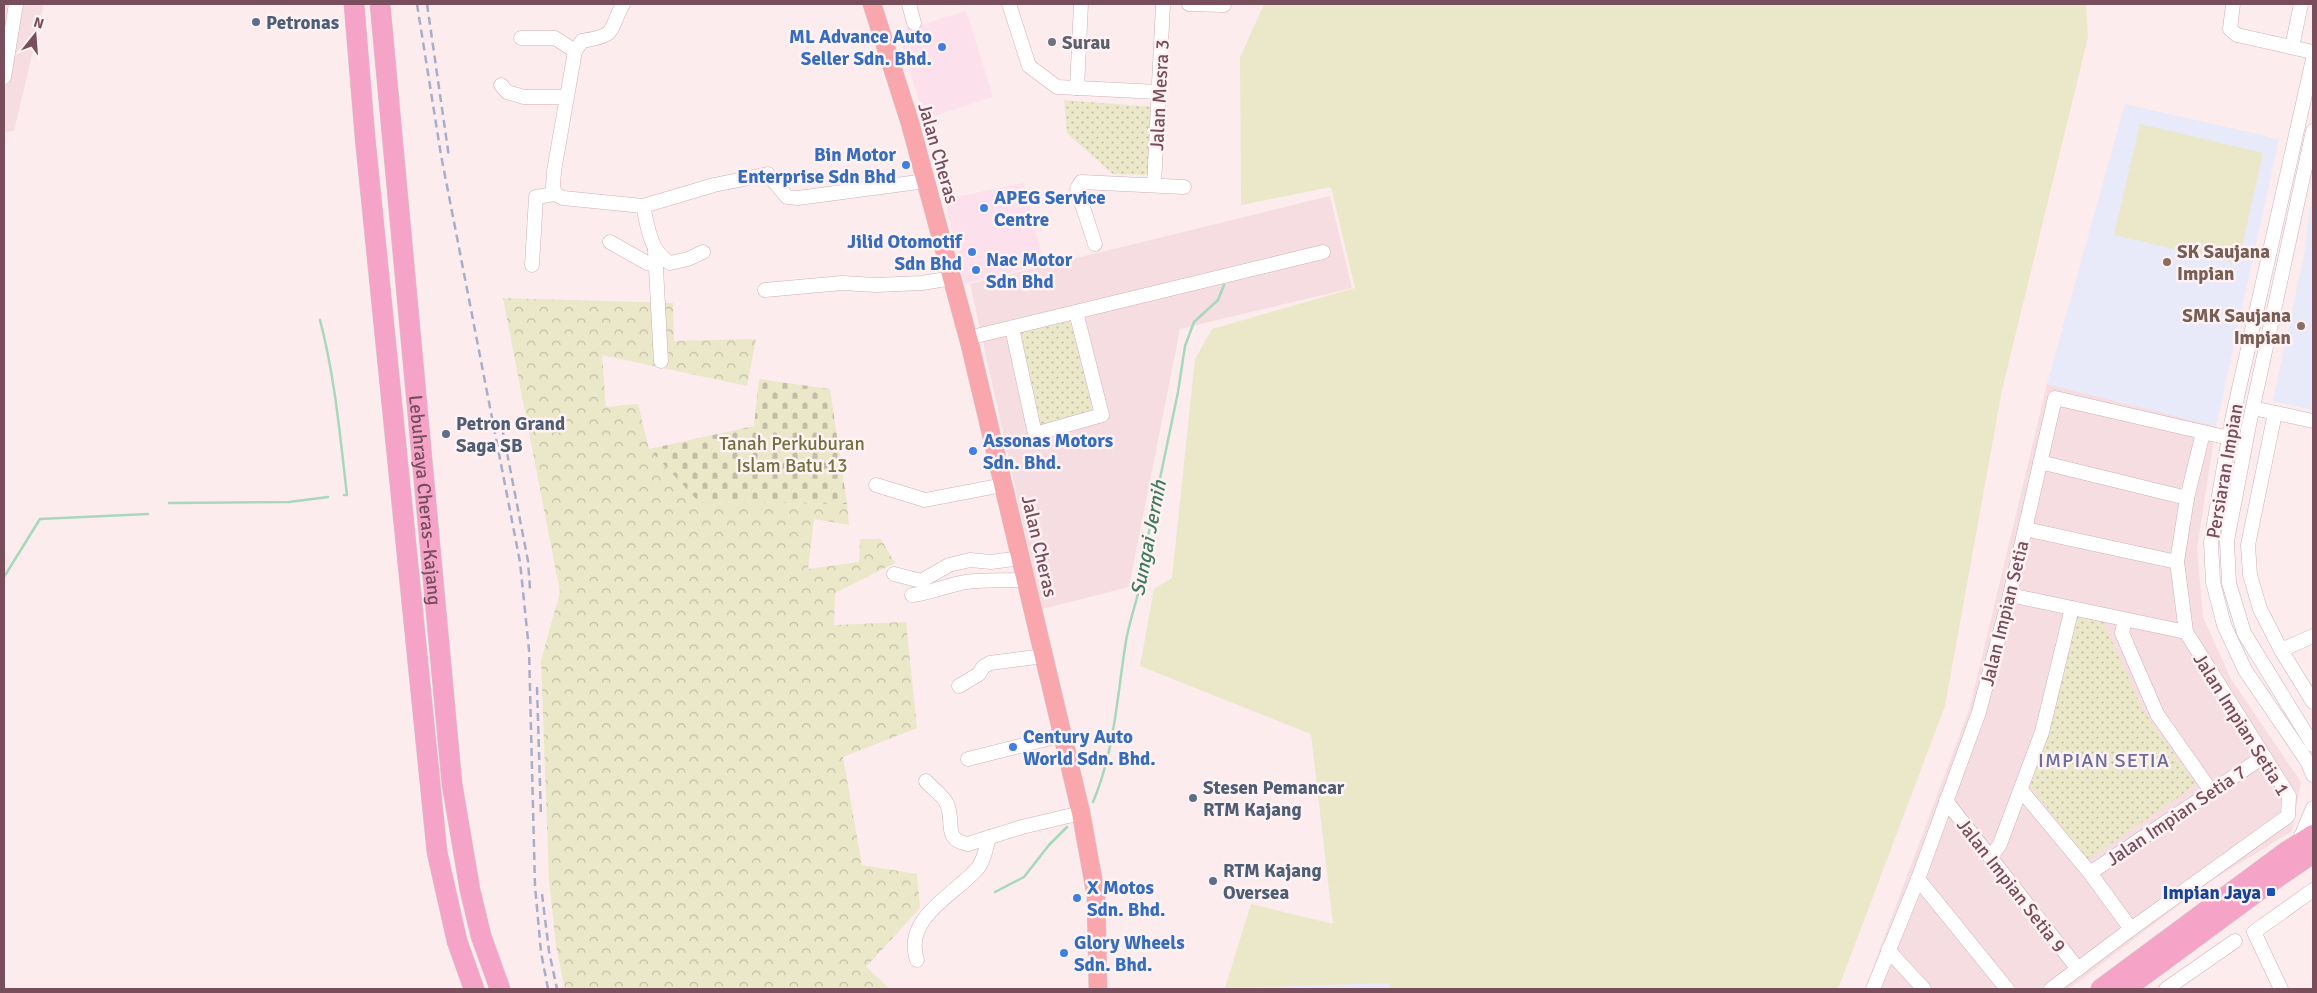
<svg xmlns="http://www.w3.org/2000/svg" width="2317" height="993" viewBox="0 0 2317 993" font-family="Signika,sans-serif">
	<defs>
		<pattern id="forest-crowns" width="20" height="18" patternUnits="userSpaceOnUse" patternTransform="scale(1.25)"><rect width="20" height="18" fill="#ebe7c9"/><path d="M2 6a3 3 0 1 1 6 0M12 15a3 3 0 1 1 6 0" fill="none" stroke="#c3bda6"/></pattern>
		<pattern id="cemetery-stones" width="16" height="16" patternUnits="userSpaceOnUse" patternTransform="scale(1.25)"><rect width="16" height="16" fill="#ebe7c9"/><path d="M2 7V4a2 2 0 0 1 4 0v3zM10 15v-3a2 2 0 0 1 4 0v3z" fill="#c3bda6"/></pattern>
		<pattern id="park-dots" width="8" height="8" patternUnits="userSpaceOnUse" patternTransform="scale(1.25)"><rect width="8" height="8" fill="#ebe7c9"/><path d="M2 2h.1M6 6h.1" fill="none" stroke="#c3bda6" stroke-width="1.8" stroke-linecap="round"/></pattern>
	</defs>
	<rect width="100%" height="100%" fill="#fceced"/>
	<g fill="#f6dde1">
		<polygon points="4,4 44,4 14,131 4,132"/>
		<polygon points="1330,196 1352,288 1180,329 1129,587 1042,609 970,284"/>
		<polygon points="2047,384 2216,426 2197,549 2203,617 2231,679 2301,782 2292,831 2209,882 2069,989 1865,989 1970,707"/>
	</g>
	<g fill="#fce0ec">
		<polygon points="966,11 993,97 925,119 898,32"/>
		<polygon points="1024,183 1044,264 964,284 945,199"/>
	</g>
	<g fill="#e8e9f9">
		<polygon points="2125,104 2279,139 2216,426 2047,384"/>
		<polygon points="2313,198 2313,410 2273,401 2305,250 2311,200"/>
		<polygon points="1390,983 1390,989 1169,989 1225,988"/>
	</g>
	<g fill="#ebe7c9">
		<polygon points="1264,4 2086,4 2088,37 2002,390 1945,706 1838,989 1390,989 1390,983 1225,988 1251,904 1333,924 1311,734 1140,666 1154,589 1172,578 1195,359 1212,329 1355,288 1331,187 1241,205 1240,58"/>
		<polygon points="2140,124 2263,153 2238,264 2114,235"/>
	</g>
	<polygon fill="url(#forest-crowns)" points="503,298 673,303 674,341 756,339 747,386 602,355 606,407 638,404 649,449 699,502 847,504 849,525 814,519 808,569 859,562 860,539 881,539 895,563 835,593 834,625 906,622 917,728 843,757 862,865 917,874 920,908 866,967 890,989 565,989 556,946 549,879 541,660 560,592"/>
	<polygon fill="url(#cemetery-stones)" points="759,379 830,389 847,504 699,502 649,449 754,426"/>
	<g fill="url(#park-dots)">
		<polygon points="1064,100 1154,107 1149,175 1113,174 1067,133"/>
		<polygon points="1069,317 1093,411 1039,425 1015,331"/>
		<polygon points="2076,615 2102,619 2143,710 2196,785 2088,860 2029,785"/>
	</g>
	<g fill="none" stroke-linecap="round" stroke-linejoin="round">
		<g stroke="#a6d8bc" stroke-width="2.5">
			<path d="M320,320c15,57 20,116 27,175h-3"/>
			<polyline points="169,503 289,502 328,497"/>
			<polyline points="4,577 40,519 148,514"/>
			<path d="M1093,802c22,-52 24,-106 33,-161 5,-30 19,-59 19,-90l33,-159 7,-46 9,-24 24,-22 6,-15"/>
			<polyline points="995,892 1024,877 1049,845 1067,827"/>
		</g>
		<defs>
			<g id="minor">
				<polyline points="909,4 914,23"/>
				<polyline points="1009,4 1029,66 1057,87 1159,92"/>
				<polyline points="1189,4 1224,5"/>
				<polyline points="2233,4 2230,29 2237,35 2313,52"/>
				<path d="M521,38h34l20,13 7,-10c36,-6 26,-9 41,-37"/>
				<polyline points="2292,47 2301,4"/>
				<polyline points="2313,59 2232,420 2211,542 2213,582 2224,625 2245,670 2307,761 2313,775"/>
				<polyline points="4,77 16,4"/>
				<polyline points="501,85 507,92 524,97 565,97"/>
				<polyline points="1077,88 1081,4"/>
				<polyline points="2313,131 2249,425 2227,541 2229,583 2244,633 2313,745"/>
				<polyline points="1154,185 1163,4"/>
				<polyline points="555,194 553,186 554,171 575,51"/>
				<path d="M643,206c5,21 7,46 27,57l18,-4 15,-7"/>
				<polyline points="610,242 647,263 655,265"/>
				<polyline points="1095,244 1077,189 1081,182 1184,187"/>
				<polyline points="655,250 661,361"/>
				<polyline points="532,265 536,197 555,194 563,198 643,206 714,185 768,174 787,197 798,198 926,181"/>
				<polyline points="765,290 842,283 876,285 922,283 952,278"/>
				<polyline points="1012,328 1035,434 1102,415 1076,312"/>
				<polyline points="968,338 1323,252"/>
				<polyline points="2253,408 2313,421"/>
				<polyline points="2275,413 2248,545 2250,575 2260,609 2281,650 2313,702"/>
				<polyline points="2040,462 2187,498"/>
				<polyline points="876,485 925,500 1003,485"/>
				<polyline points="2025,529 2177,562"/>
				<polyline points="894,574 921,581 949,565 970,560 991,562 1021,558"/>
				<path d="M912,595c19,-2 35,-10 54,-13 19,-3 40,-1 60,-2"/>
				<polyline points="2010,595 2186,632"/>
				<polyline points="2125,620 2122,633 2157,714 2211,791"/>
				<polyline points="2281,650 2313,636"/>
				<polyline points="959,686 979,674 983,667 990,663 1044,656"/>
				<polyline points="968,759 1063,735"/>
				<path d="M926,781c6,7 15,13 20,21 10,17 -5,38 22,42l54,-17 59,-14"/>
				<polyline points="2021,790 2090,873 2131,929"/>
				<polyline points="1946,801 2078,969"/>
				<polyline points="2298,844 2313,808"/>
				<polyline points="1991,857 2000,844 2042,732 2072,608"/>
				<polyline points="2090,873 2263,757"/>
				<polyline points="1918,879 2007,989"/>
				<polyline points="1888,950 1924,989"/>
				<path d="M917,960c-14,-42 37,-65 60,-91 7,-8 9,-21 12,-32"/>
				<polyline points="1873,989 1918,879 1979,712 2010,595 2055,398 2229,438"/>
				<polyline points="2051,989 2131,929 2288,816 2289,796 2186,632 2177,562 2187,498 2203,433"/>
				<polyline points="2166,989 2235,941"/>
				<polyline points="2281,989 2254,932 2313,890"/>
			</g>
			<polyline id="major" points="872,4 910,123 970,345 1081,813 1096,896 1098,989"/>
			<g id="highway">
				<polyline points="354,4 365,137 437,852 457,941 474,989"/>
				<path id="s1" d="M380,4l72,780 18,106 11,46 19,53"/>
				<polyline points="2101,989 2286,852 2313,835"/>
				<polyline points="2125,989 2266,885 2313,853"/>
			</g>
		</defs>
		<use href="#minor" stroke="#cfb0b9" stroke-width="15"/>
		<use href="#major" stroke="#d6cace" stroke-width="19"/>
		<use href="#highway" stroke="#d6cace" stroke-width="21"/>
		<use href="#minor" stroke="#fff" stroke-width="14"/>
		<use href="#major" stroke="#f9a6ad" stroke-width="18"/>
		<use href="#highway" stroke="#f5a4c8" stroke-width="20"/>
		<g stroke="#a8aec8" stroke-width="2.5" stroke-dasharray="8 5" stroke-linecap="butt">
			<polyline points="417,4 441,155 520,562 529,650 535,886 541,952 548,989"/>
			<polyline points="427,4 449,157"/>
			<polyline points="502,427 528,561 530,589"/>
			<polyline points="537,687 541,817"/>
			<polyline points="542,894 549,951 557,989"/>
		</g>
	</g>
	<g fill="#5c6f8a" stroke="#fff2f4" stroke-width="2">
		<circle cx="256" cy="22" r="5"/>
		<circle cx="446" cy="434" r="5"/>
		<circle cx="1193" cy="798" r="5"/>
		<circle cx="1213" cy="881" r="5"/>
	</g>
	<circle fill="#6b7280" stroke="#fff2f4" stroke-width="2" cx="1052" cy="42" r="5"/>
	<g fill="#3f7fe0" stroke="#fff2f4" stroke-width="2">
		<circle cx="942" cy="47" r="5"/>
		<circle cx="906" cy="165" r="5"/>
		<circle cx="984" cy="208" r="5"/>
		<circle cx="972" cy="252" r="5"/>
		<circle cx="976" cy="270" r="5"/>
		<circle cx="973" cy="451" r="5"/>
		<circle cx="1013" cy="747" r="5"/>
		<circle cx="1077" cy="898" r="5"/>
		<circle cx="1064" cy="953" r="5"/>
	</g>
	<g fill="#8d6e63" stroke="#fff2f4" stroke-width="2">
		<circle cx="2167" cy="262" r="5"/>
		<circle cx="2301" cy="326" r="5"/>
	</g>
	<rect fill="#1a4fb4" stroke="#fff2f4" stroke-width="2" x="2266" y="887" width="10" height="10" rx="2.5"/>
	<g text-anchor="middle" stroke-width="5" stroke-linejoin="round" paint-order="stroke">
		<g font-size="19" font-weight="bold" fill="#4e5e75" stroke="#fff2f4" text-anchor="start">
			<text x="266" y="29">Petronas</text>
			<text x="456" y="430">Petron Grand<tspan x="456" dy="22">Saga SB</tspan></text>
			<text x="1203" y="794">Stesen Pemancar<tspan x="1203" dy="22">RTM Kajang</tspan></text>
			<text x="1223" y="877">RTM Kajang<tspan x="1223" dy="22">Oversea</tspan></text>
		</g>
		<g font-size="19" font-weight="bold" fill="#366cbe" stroke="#fff2f4" text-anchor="start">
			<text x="932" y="43" text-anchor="end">ML Advance Auto<tspan x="932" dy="22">Seller Sdn. Bhd.</tspan></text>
			<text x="896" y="161" text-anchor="end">Bin Motor<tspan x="896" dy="22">Enterprise Sdn Bhd</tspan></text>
			<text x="994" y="204">APEG Service<tspan x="994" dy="22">Centre</tspan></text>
			<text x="962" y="248" text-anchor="end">Jilid Otomotif<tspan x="962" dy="22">Sdn Bhd</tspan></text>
			<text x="986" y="266">Nac Motor<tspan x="986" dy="22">Sdn Bhd</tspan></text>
			<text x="983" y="447">Assonas Motors<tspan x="983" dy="22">Sdn. Bhd.</tspan></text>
			<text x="1023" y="743">Century Auto<tspan x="1023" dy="22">World Sdn. Bhd.</tspan></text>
			<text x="1087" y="894">X Motos<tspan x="1087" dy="22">Sdn. Bhd.</tspan></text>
			<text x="1074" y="949">Glory Wheels<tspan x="1074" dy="22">Sdn. Bhd.</tspan></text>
		</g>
		<g font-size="19" font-weight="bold" fill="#5b616d" stroke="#fff2f4" text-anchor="start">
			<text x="1062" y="49">Surau</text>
		</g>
		<g font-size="19" fill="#784e5d" stroke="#fff2f4">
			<text transform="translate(1159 95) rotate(-87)" y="7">Jalan Mesra 3</text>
			<text transform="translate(939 153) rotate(74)" y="7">Jalan Cheras</text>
			<text transform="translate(2224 471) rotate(-80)" y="7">Persiaran Impian</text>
			<text dy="7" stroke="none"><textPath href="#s1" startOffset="498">Lebuhraya Cheras–Kajang</textPath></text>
			<text transform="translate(1040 546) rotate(77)" y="7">Jalan Cheras</text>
			<text transform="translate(2004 613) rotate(-76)" y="7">Jalan Impian Setia</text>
			<text transform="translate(2242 724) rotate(58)" y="7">Jalan Impian Setia 1</text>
			<text transform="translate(2176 815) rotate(-34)" y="7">Jalan Impian Setia 7</text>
			<text transform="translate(2012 885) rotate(52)" y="7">Jalan Impian Setia 9</text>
		</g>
		<g font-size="19" font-weight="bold" fill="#785e54" stroke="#fff2f4" text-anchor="start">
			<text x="2177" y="258">SK Saujana<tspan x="2177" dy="22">Impian</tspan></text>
			<text x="2291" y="322" text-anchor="end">SMK Saujana<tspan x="2291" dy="22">Impian</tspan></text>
		</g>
		<g font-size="19" fill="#72723f" stroke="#fff2f4">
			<text x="792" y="450">Tanah Perkuburan<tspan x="792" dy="22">Islam Batu 13</tspan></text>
		</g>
		<g font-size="19" font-weight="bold" fill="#164399" stroke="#fff2f4" text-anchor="end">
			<text x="2261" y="899">Impian Jaya</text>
		</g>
		<g font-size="20" font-style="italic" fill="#417c5c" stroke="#fff2f4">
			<text transform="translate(1148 538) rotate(-79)" y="7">Sungai Jernih</text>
		</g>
		<g font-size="20" letter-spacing="1" fill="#6b6d9a" stroke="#fff2f4">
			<text x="2104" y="767">IMPIAN SETIA</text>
		</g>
	</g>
	<rect width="2317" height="993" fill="none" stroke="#784e5d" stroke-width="10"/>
	<g transform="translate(35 35) rotate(17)" stroke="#fff2f4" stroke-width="4" paint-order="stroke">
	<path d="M0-4L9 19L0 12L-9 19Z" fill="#784e5d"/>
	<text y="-8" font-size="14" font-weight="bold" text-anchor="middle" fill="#784e5d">N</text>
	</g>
</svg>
